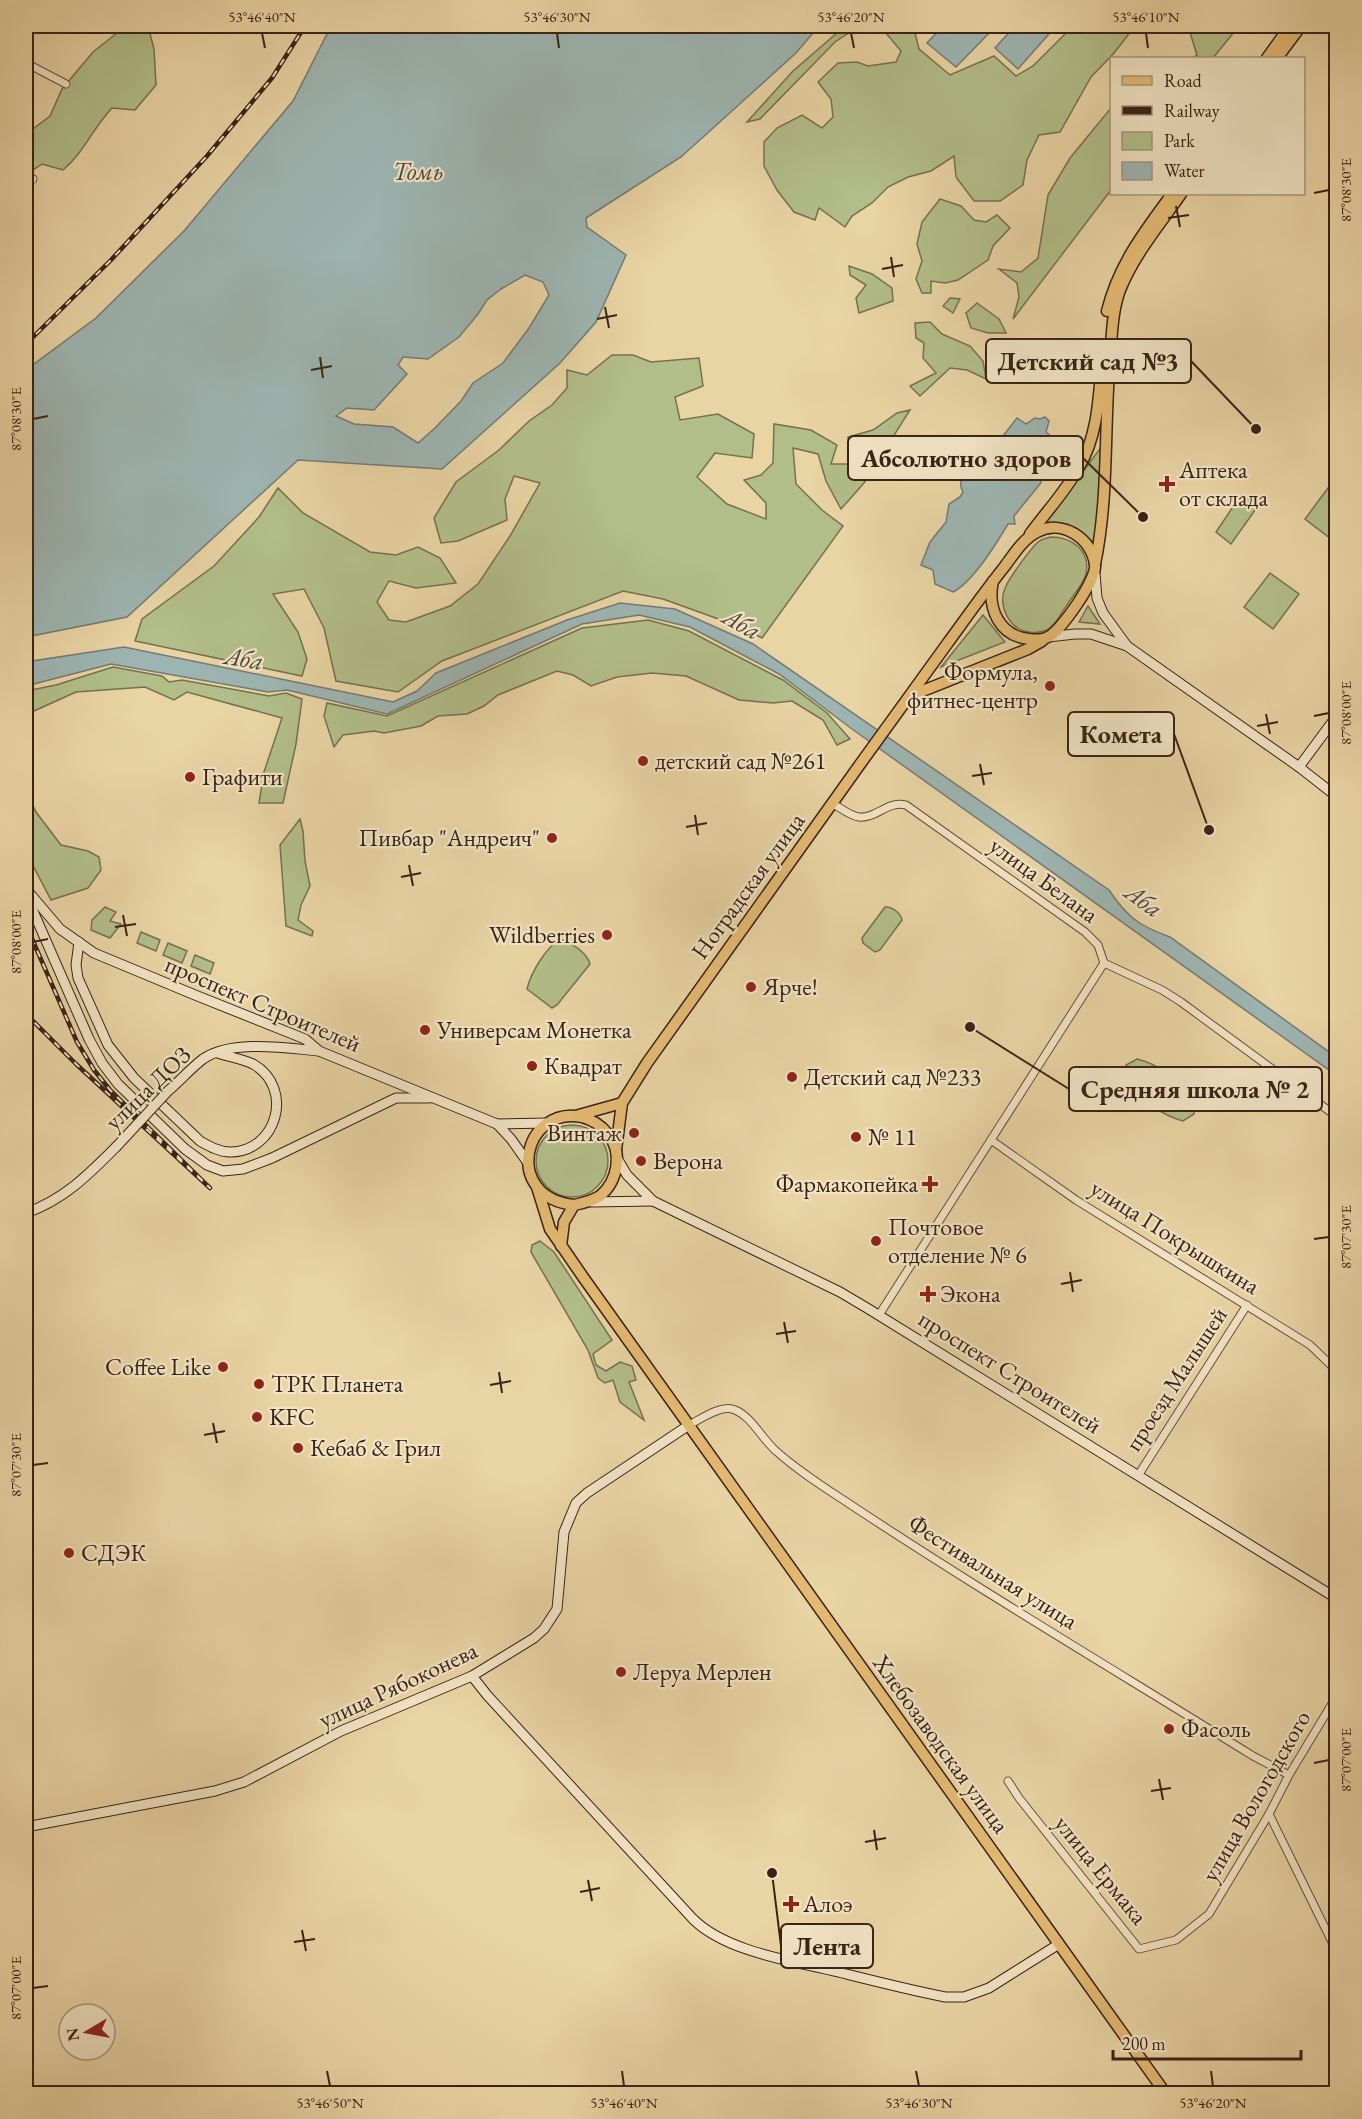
<svg xmlns="http://www.w3.org/2000/svg" width="1362" height="2119" viewBox="0 0 1362 2119" font-family="'EB Garamond',serif">
	<rect width="100%" height="100%" fill="#e9d4a4"/>
	<filter id="stains"><feTurbulence type="fractalNoise" baseFrequency=".00333" numOctaves="4"/><feColorMatrix values="0 0 0 0 .2 0 0 0 0 .09 0 0 0 0 .02 0 0 0 .5 -.17"/></filter>
	<radialGradient id="worn" r=".72"><stop offset=".6" stop-color="#630" stop-opacity="0"/><stop offset="1" stop-color="#630" stop-opacity=".3"/></radialGradient>
	<g fill="#b2be89" stroke="#767050" stroke-width="1.5">
		<path d="M126,26h22l6,23 2,36 -21,25 -23,-2c-19,20 -27,43 -49,62l-21,-6 -16,11v10v-44l3,-9 21,-16 12,-27 31,-37z"/>
		<polygon points="845,26 859,26 835,42 760,119 747,122 793,71"/>
		<polygon points="877,26 903,26 915,33 919,49 950,75 994,56 1016,76 1033,66 1073,26 1135,26 1114,53 1091,77 1060,132 1039,135 1027,160 1023,185 1000,201 974,201 956,177 954,156 931,171 908,177 888,187 872,203 852,216 845,227 819,208 815,220 794,212 777,190 764,166 764,142 777,128 802,115 822,128 833,117 831,99 818,82 838,63 857,62 868,66 896,62 901,51 881,27"/>
		<polygon points="1191,26 1239,26 1213,58 1192,58 1197,55 1191,36"/>
		<polygon points="1111,108 1111,190 1013,319 1019,297 1017,283 999,269 1021,272 1038,258 1048,195 1070,158"/>
		<polygon points="940,199 961,206 974,220 986,222 997,215 1010,228 993,246 988,260 958,280 945,283 931,281 931,293 922,293 916,279 922,261 917,244 922,222"/>
		<polygon points="849,266 872,274 892,288 893,301 859,313 856,298 866,285 850,275"/>
		<polygon points="950,298 960,299 953,313 943,306"/>
		<polygon points="977,303 999,319 1006,333 988,333 971,328 966,313"/>
		<polygon points="930,322 942,334 970,346 983,361 986,379 967,370 950,368 920,396 910,386 936,373 923,358 924,343 916,338 915,323"/>
		<polygon points="612,355 633,355 651,362 699,358 703,386 675,397 680,420 718,414 754,434 752,458 715,453 697,477 727,504 766,519 766,503 744,480 761,475 773,463 774,424 811,430 837,445 831,464 850,464 848,437 873,430 897,413 910,410 864,483 841,509 826,481 818,454 793,448 796,484 822,510 843,526 762,638 735,625 663,599 623,591 442,661 398,692 336,681 324,628 304,589 273,594 298,632 307,659 302,676 135,641 142,619 214,566 259,517 278,488 303,513 370,552 396,555 418,547 440,558 456,583 416,588 389,581 377,602 389,620 406,622 450,606 478,584 510,536 540,483 514,476 505,499 507,520 458,541 441,543 434,518 456,482 499,450 529,421 552,405 567,388 567,370 587,375"/>
		<path d="M1102,446l-6,92 -1,4c-8,-2 -10,-8 -16,-12 -10,-7 -24,-9 -35,-6z"/>
		<polygon points="1334,480 1336,482 1335,542 1305,519"/>
		<polygon points="1241,495 1258,506 1231,544 1216,532"/>
		<path d="M1051,537c20,0 40,13 35,37 -3,11 -13,21 -19,31 -6,8 -11,20 -20,25 -5,2 -13,3 -18,2 -21,-3 -32,-28 -23,-46 4,-9 25,-38 32,-44 4,-3 9,-4 13,-5z"/>
		<polygon points="1270,573 1299,594 1273,629 1244,607"/>
		<polygon points="1088,606 1100,624 1079,622"/>
		<polygon points="983,615 1005,642 941,667"/>
		<polygon points="648,620 689,631 783,680 827,713 850,739 837,745 823,720 792,701 773,703 739,700 686,676 652,673 617,677 591,686 573,675 557,671 498,695 484,706 467,714 438,716 421,726 384,733 374,731 343,735 334,747 324,716 327,703 387,716 582,628"/>
		<polygon points="113,667 162,676 169,682 182,680 269,696 286,693 302,699 296,744 283,803 259,803 264,772 282,718 187,692 174,700 145,687 76,692 34,711 26,719 26,691 56,685"/>
		<polygon points="26,790 36,812 61,845 88,851 99,857 101,870 88,888 51,900 26,852"/>
		<polygon points="300,819 303,831 305,861 310,886 301,905 298,920 313,931 312,936 286,926 280,845"/>
		<polygon points="105,907 116,912 110,921 121,924 110,938 91,930 92,920"/>
		<path d="M885,907c6,-1 16,6 17,13l-22,30 -5,2 -12,-9 -1,-5z"/>
		<polygon points="141,932 160,940 156,951 137,943"/>
		<path d="M559,939c11,3 28,13 31,25l-33,41 -5,3 -25,-19c4,-17 18,-39 32,-50z"/>
		<polygon points="168,943 187,951 182,963 163,955"/>
		<polygon points="195,955 214,963 210,974 191,966"/>
		<path d="M1137,1059c20,4 48,25 59,42l-2,13 -11,7c-20,-5 -49,-25 -60,-43l3,-13z"/>
		<circle cx="572" cy="1161" r="36"/>
		<polygon points="540,1241 554,1252 612,1340 593,1354 596,1365 606,1371 620,1362 632,1366 636,1380 629,1382 644,1420 620,1402 613,1380 605,1383 598,1378 588,1350 531,1252 532,1245"/>
	</g>
	<g fill="#9db5b2" stroke="#757a74" stroke-width="1.5" fill-rule="evenodd">
		<path d="M331,26h488l-23,27 -115,104 -95,61 1,9 39,28 -30,67 -36,41 -118,106 -144,-9 -171,157 -101,20v-267l70,-52 88,-87 109,-130zM525,275l18,7 6,13 -20,33 -26,35 -30,20 -12,18 -26,27 -17,15 -25,-16 -39,-3 -18,-8 11,-8 27,2 33,-36 -9,-9 5,-8 25,2 31,-22 19,-23 9,-14 14,-11z"/>
		<polygon points="943,26 996,26 956,67 927,43"/>
		<polygon points="1015,26 1056,26 1018,69 995,48"/>
		<path d="M1045,417l4,4 -3,11 6,5 -2,9 4,6 -14,32 -26,32 1,8h-7c-12,20 -35,58 -55,68l-18,-8 -2,-14 -12,-5 9,-23 16,-20 3,-18 11,-7 3,-5c-6,-11 1,-21 12,-24l6,3 6,-1 1,-9 21,-18 -6,-7 14,-18 9,6 9,-6 5,1z"/>
		<path d="M620,603l55,6 78,35 356,246c18,27 30,36 61,47l166,120v18l-484,-346 -73,-55 -89,-47 -51,-12 -57,9 -195,90 -100,-24 -19,2 -157,-28 -85,22v-24l98,-15 269,55 24,-11 19,-18 131,-53z"/>
	</g>
	<g fill="none" stroke-linecap="round" stroke-linejoin="round">
		<defs>
			<g id="street">
				<polyline points="26,63 66,84"/>
				<polyline points="26,176 33,179"/>
				<path d="M833,804c8,4 17,12 26,13 17,2 29,-17 47,-12l179,127 13,13 6,18 58,27 19,12 155,114"/>
				<polyline points="991,1140 1076,1200 1310,1345 1336,1370"/>
				<polyline points="879,1315 1104,963"/>
				<path d="M689,1425c12,-6 32,-21 46,-15 17,7 27,29 41,41 20,18 43,33 66,48 134,89 274,172 411,257l36,19"/>
				<polyline points="1139,1474 1247,1305"/>
				<polyline points="1008,1781 1019,1798 1139,1949 1176,1940 1209,1914 1269,1814 1289,1775 1336,1697"/>
				<polyline points="1269,1814 1334,1946"/>
			</g>
			<g id="secondary">
				<polyline points="1095,574 1097,598 1103,613 1127,646"/>
				<polyline points="1048,637 1075,634 1091,634 1127,646 1299,767 1336,796"/>
				<polyline points="1299,767 1336,717"/>
				<polyline points="26,889 60,929 94,953 195,995 305,1039 319,1051 497,1124 548,1123"/>
				<polyline points="26,895 89,1039 102,1063 118,1084 185,1149 207,1165 223,1171 243,1169 272,1158 396,1098 429,1098"/>
				<path d="M79,942l-3,23 2,13 30,67 26,33 66,63c9,5 19,11 30,11 47,0 65,-64 23,-88 -10,-5 -24,-7 -35,-11"/>
				<path d="M168,1091c12,-10 23,-23 35,-32 29,-20 83,-11 116,-8"/>
				<polyline points="497,1124 511,1139 528,1163"/>
				<polyline points="617,1158 627,1175 653,1201 840,1292 867,1308 1336,1598"/>
				<polyline points="592,1202 653,1201"/>
				<path d="M26,1213c39,-14 62,-38 91,-67"/>
				<path d="M472,1676l15,19 206,224c33,33 100,42 145,53 36,9 71,18 107,25h19l25,-9 70,-44"/>
				<polyline points="26,1827 215,1791 244,1782 341,1731 472,1676 534,1638 544,1629 557,1609 564,1532 576,1503 587,1493 689,1425"/>
			</g>
			<g id="primary">
				<polyline points="1267,58 1290,26"/>
				<polyline points="1277,58 1301,26"/>
				<path d="M1107,311c12,-47 37,-79 65,-117"/>
				<path d="M1030,534c16,-22 36,-43 49,-67 19,-31 20,-72 23,-107"/>
				<path d="M1095,564c14,-67 9,-138 15,-206 2,-23 2,-46 10,-68 14,-35 40,-66 61,-96"/>
				<polyline points="910,696 1028,649 1042,641"/>
				<polyline points="579,1115 622,1103"/>
				<path d="M616,1150l6,-47 25,-40c99,-140 199,-280 300,-419 19,-26 38,-53 58,-78 9,-12 18,-27 32,-34 25,-13 55,6 58,33 2,14 -34,66 -47,72 -5,3 -14,3 -19,2 -30,-3 -42,-31 -36,-58"/>
				<polyline points="537,1187 550,1229 583,1277 1166,2094"/>
				<path d="M561,1246l3,-24 10,-17c10,-2 18,-4 26,-9 18,-15 23,-44 8,-62 -7,-9 -15,-14 -26,-17 -59,-12 -80,80 -8,88"/>
			</g>
		</defs>
		<use href="#street" stroke="#654e3a" stroke-width="9"/>
		<use href="#secondary" stroke="#392216" stroke-width="11"/>
		<use href="#primary" stroke="#392216" stroke-width="13"/>
		<use href="#street" stroke="#f1e3c4" stroke-width="7"/>
		<use href="#secondary" stroke="#f1e3c4" stroke-width="9"/>
		<use href="#primary" stroke="#e4ba72" stroke-width="10"/>
		<defs>
			<g id="rail">
				<polyline points="26,344 111,260 207,156 272,78 305,26"/>
				<polyline points="26,925 77,1042 94,1070 110,1090 210,1188 76,1064 26,1014"/>
			</g>
		</defs>
		<use href="#rail" stroke="#392216" stroke-width="4.5"/>
		<use href="#rail" stroke="#f1e3c4" stroke-width="2" stroke-dasharray="7" stroke-linecap="butt"/>
		<defs>
			<polyline id="secondary-bridge" points="117,1146 168,1091"/>
		</defs>
		<use href="#secondary-bridge" stroke="#392216" stroke-width="11" stroke-linecap="butt"/>
		<use href="#secondary-bridge" stroke="#f1e3c4" stroke-width="9"/>
	</g>
	<path fill="none" stroke="#392216" stroke-width="2" d="M262,33l3,15M557,33l2,15M851,33l3,15M1146,33l2,15M1314,193l15,-3M1176,206l4,21M1168,218l21,-3M891,257l3,20M882,269l21,-4M605,307l4,21M597,319l20,-4M320,357l3,21M311,370l21,-4M33,419l15,-3M1266,714l4,20M1314,716l15,-3M1257,726l21,-4M980,764l4,21M972,776l20,-3M695,815l3,20M686,827l21,-4M409,865l4,21M401,877l20,-4M123,915l4,21M115,927l21,-3M33,942l15,-3M1314,1239l15,-2M1070,1272l3,20M1061,1284l21,-4M784,1322l4,21M776,1334l20,-3M499,1372l3,21M490,1385l21,-4M213,1423l4,20M204,1435l21,-4M33,1465l15,-2M1314,1763l15,-3M1159,1779l4,21M1151,1791l20,-3M874,1830l3,20M865,1842l21,-4M588,1880l4,21M580,1892l20,-4M302,1930l4,21M294,1942l21,-3M33,1988l15,-2M327,2071l3,15M622,2071l2,15M916,2071l3,15M1211,2071l2,15"/>
	<g fill="#8f2418" stroke="#f1e3c4" stroke-width="2">
		<path d="M1164 475h6v6h6v6h-6v6h-6v-6h-6v-6h6z"/>
		<circle cx="1050" cy="686" r="6"/>
		<circle cx="643" cy="761" r="6"/>
		<circle cx="190" cy="777" r="6"/>
		<circle cx="552" cy="838" r="6"/>
		<circle cx="607" cy="935" r="6"/>
		<circle cx="751" cy="987" r="6"/>
		<circle cx="425" cy="1030" r="6"/>
		<circle cx="532" cy="1066" r="6"/>
		<circle cx="792" cy="1077" r="6"/>
		<circle cx="634" cy="1133" r="6"/>
		<circle cx="856" cy="1137" r="6"/>
		<circle cx="641" cy="1161" r="6"/>
		<path d="M927 1175h6v6h6v6h-6v6h-6v-6h-6v-6h6z"/>
		<circle cx="876" cy="1241" r="6"/>
		<path d="M925 1285h6v6h6v6h-6v6h-6v-6h-6v-6h6z"/>
		<circle cx="223" cy="1367" r="6"/>
		<circle cx="259" cy="1384" r="6"/>
		<circle cx="257" cy="1417" r="6"/>
		<circle cx="298" cy="1448" r="6"/>
		<circle cx="69" cy="1553" r="6"/>
		<circle cx="621" cy="1672" r="6"/>
		<circle cx="1169" cy="1729" r="6"/>
		<path d="M788 1895h6v6h6v6h-6v6h-6v-6h-6v-6h6z"/>
	</g>
	<g text-anchor="middle" stroke-width="4.5" stroke-linejoin="round" paint-order="stroke">
		<g font-size="24" fill="#392216" stroke="#f1e3c4" text-anchor="start">
			<text x="1179" y="478">Аптека<tspan x="1179" dy="28">от склада</tspan></text>
			<text x="1038" y="680" text-anchor="end">Формула,<tspan x="1038" dy="28">фитнес-центр</tspan></text>
			<text x="655" y="769">детский сад №261</text>
			<text x="202" y="785">Графити</text>
			<text x="540" y="846" text-anchor="end">Пивбар "Андреич"</text>
			<text x="595" y="943" text-anchor="end">Wildberries</text>
			<text x="763" y="995">Ярче!</text>
			<text x="437" y="1038">Универсам Монетка</text>
			<text x="544" y="1074">Квадрат</text>
			<text x="804" y="1085">Детский сад №233</text>
			<text x="622" y="1141" text-anchor="end">Винтаж</text>
			<text x="868" y="1145">№ 11</text>
			<text x="653" y="1169">Верона</text>
			<text x="918" y="1192" text-anchor="end">Фармакопейка</text>
			<text x="888" y="1235">Почтовое<tspan x="888" dy="28">отделение № 6</tspan></text>
			<text x="940" y="1302">Экона</text>
			<text x="211" y="1375" text-anchor="end">Coffee Like</text>
			<text x="271" y="1392">ТРК Планета</text>
			<text x="269" y="1425">KFC</text>
			<text x="310" y="1456">Кeбаб &amp; Грил</text>
			<text x="81" y="1561">СДЭК</text>
			<text x="633" y="1680">Леруа Мерлен</text>
			<text x="1181" y="1737">Фасоль</text>
			<text x="803" y="1912">Алоэ</text>
		</g>
		<g font-size="24" fill="#392216" stroke="#f1e3c4">
			<text transform="translate(1044 880) rotate(36)" y="8">улица Белана</text>
			<text transform="translate(748 886) rotate(-54)" y="8">Ноградская улица</text>
			<text transform="translate(263 1004) rotate(23)" y="8">проспект Строителей</text>
			<text transform="translate(148 1088) rotate(-44)" y="8">улица ДОЗ</text>
			<text transform="translate(1175 1237) rotate(32)" y="8">улица Покрышкина</text>
			<text transform="translate(1010 1372) rotate(32)" y="8">проспект Строителей</text>
			<text transform="translate(1176 1379) rotate(-57)" y="8">проезд Малышей</text>
			<text transform="translate(993 1572) rotate(32)" y="8">Фестивальная улица</text>
			<text transform="translate(398 1685) rotate(-25)" y="8">улица Рябоконева</text>
			<text transform="translate(941 1744) rotate(54)" y="8">Хлебозаводская улица</text>
			<text transform="translate(1256 1796) rotate(-60)" y="8">улица Вологодского</text>
			<text transform="translate(1101 1870) rotate(51)" y="8">улица Ермака</text>
		</g>
		<g font-size="26" font-style="italic" fill="#52473d" stroke="#f1e3c4">
			<text x="418" y="180">Томь</text>
			<text transform="translate(742 623) rotate(29)" y="9">Аба</text>
			<text transform="translate(244 658) rotate(9)" y="9">Аба</text>
			<text transform="translate(1144 900) rotate(36)" y="9">Аба</text>
		</g>
	</g>
	<path fill="none" stroke="#392216" stroke-width="2" d="M1256 429L1191 361M1143 517L1083 458M1209 830L1174 734M970 1027L1069 1089M772 1873L781 1946"/>
	<g fill="#392216" stroke="#f1e3c4" stroke-width="2">
		<circle cx="1256" cy="429" r="6"/>
		<circle cx="1143" cy="517" r="6"/>
		<circle cx="1209" cy="830" r="6"/>
		<circle cx="970" cy="1027" r="6"/>
		<circle cx="772" cy="1873" r="6"/>
	</g>
	<g fill="#f1e3c4" stroke="#392216" stroke-width="2">
		<rect x="986" y="339" width="205" height="44" rx="6"/>
		<rect x="848" y="436" width="235" height="44" rx="6"/>
		<rect x="1068" y="712" width="106" height="44" rx="6"/>
		<rect x="1069" y="1067" width="253" height="44" rx="6"/>
		<rect x="781" y="1924" width="92" height="44" rx="6"/>
	</g>
	<g font-size="26" text-anchor="middle" font-weight="bold" fill="#392216">
		<text x="1088" y="370">Детский сад №3</text>
		<text x="966" y="467">Абсолютно здоров</text>
		<text x="1121" y="743">Комета</text>
		<text x="1195" y="1098">Средняя школа № 2</text>
		<text x="827" y="1955">Лента</text>
	</g>
	<rect width="1362" height="2119" fill="none" stroke="#e9d4a4" stroke-width="66"/>
	<rect x="1110" y="57" width="195" height="138" fill="#f1e3c4" stroke="#a7967e" stroke-width="1.5"/>
	<rect x="1122" y="76" width="30" height="9" fill="#e4ba72" stroke="#a7967e" stroke-width="1.5"/>
	<text x="1164" y="87" font-size="18" fill="#392216">Road</text>
	<rect x="1122" y="106" width="30" height="9" fill="#392216" stroke="#a7967e" stroke-width="1.5"/>
	<text x="1164" y="117" font-size="18" fill="#392216">Railway</text>
	<rect x="1122" y="132" width="30" height="18" fill="#b2be89" stroke="#a7967e" stroke-width="1.5"/>
	<text x="1164" y="147" font-size="18" fill="#392216">Park</text>
	<rect x="1122" y="162" width="30" height="18" fill="#9db5b2" stroke="#a7967e" stroke-width="1.5"/>
	<text x="1164" y="177" font-size="18" fill="#392216">Water</text>
	<g transform="translate(87 2032) rotate(260)"><circle r="28" fill="#f1e3c4" stroke="#a7967e" stroke-width="1.5"/>
	<path d="M0-4.5L10 22L0 15L-10 22Z" fill="#8f2418"/>
	<text y="-9" font-size="16" font-weight="bold" text-anchor="middle" fill="#392216">N</text>
	</g>
	<path d="M1113 2050v9h188v-9" fill="none" stroke="#392216" stroke-width="3"/>
	<text x="1122" y="2050" font-size="18" fill="#392216" stroke="#f1e3c4" stroke-width="4.5" paint-order="stroke">200 m</text>
	<rect x="33" y="33" width="1296" height="2053" fill="none" stroke="#392216" stroke-width="2"/>
	<g font-size="15" text-anchor="middle" fill="#392216">
		<text x="262" y="22">53°46'40"N</text>
		<text x="557" y="22">53°46'30"N</text>
		<text x="851" y="22">53°46'20"N</text>
		<text x="1146" y="22">53°46'10"N</text>
		<text transform="translate(1346 190) rotate(-90)" y="5">87°08'30"E</text>
		<text transform="translate(16 419) rotate(-90)" y="5">87°08'30"E</text>
		<text transform="translate(1346 713) rotate(-90)" y="5">87°08'00"E</text>
		<text transform="translate(16 942) rotate(-90)" y="5">87°08'00"E</text>
		<text transform="translate(1346 1237) rotate(-90)" y="5">87°07'30"E</text>
		<text transform="translate(16 1465) rotate(-90)" y="5">87°07'30"E</text>
		<text transform="translate(1346 1760) rotate(-90)" y="5">87°07'00"E</text>
		<text transform="translate(16 1988) rotate(-90)" y="5">87°07'00"E</text>
		<text x="330" y="2108">53°46'50"N</text>
		<text x="624" y="2108">53°46'40"N</text>
		<text x="919" y="2108">53°46'30"N</text>
		<text x="1213" y="2108">53°46'20"N</text>
	</g>
	<rect width="100%" height="100%" filter="url(#stains)"/>
	<rect width="100%" height="100%" fill="url(#worn)"/>
</svg>
